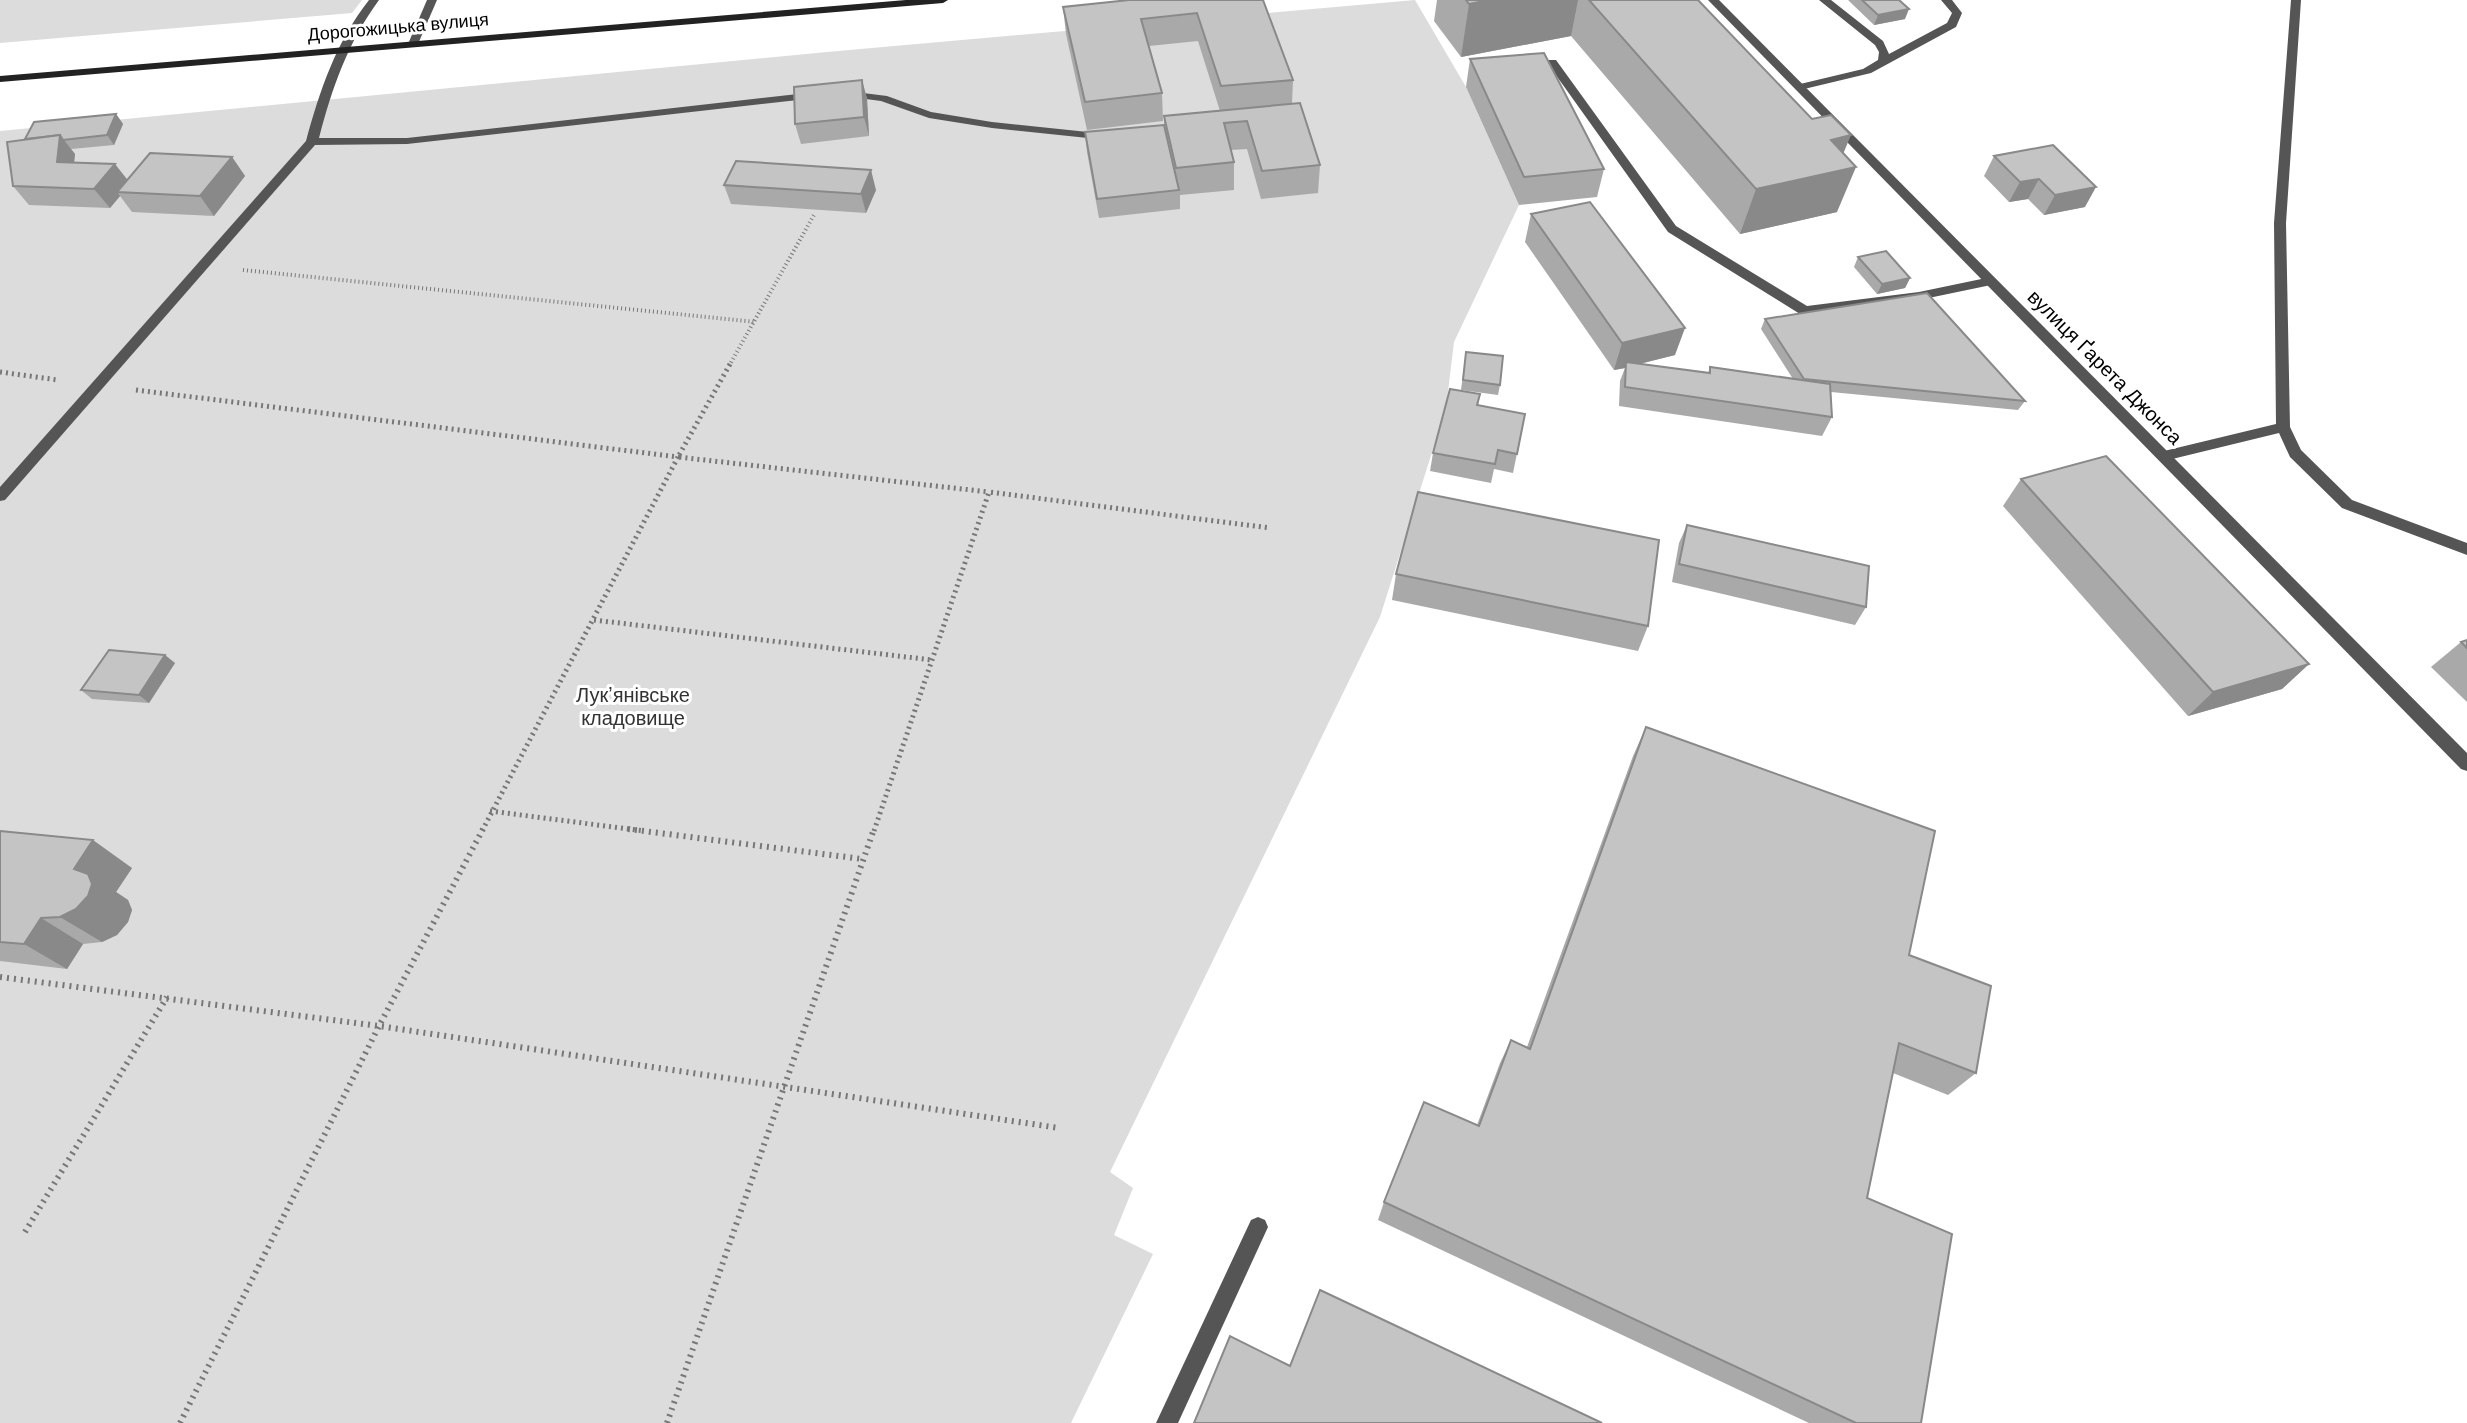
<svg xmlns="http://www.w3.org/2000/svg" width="2467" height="1423" viewBox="0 0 2467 1423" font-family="Helvetica,sans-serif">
	<rect width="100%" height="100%" fill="#fff"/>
	<g fill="#dcdcdc">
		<polygon points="0,0 362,0 352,13 0,43"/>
		<polygon points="1415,0 1466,87 1519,205 1454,342 1446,408 1380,617 1110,1172 1133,1188 1114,1235 1153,1254 1071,1423 0,1423 0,131 827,52"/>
	</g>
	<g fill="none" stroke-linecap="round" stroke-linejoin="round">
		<g stroke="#777" stroke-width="4" stroke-dasharray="1 3" stroke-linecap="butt">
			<polyline points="243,270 756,322"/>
			<polyline points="729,366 815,213"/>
		</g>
		<g stroke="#777" stroke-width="5" stroke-dasharray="2 4" stroke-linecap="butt">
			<polyline points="730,364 678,457 989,492"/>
			<polyline points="0,372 58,380"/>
			<polyline points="136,390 678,457 482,831"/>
			<polyline points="594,620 932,660"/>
			<polyline points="490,811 644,831"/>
			<polyline points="874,831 989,492 1270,528"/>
		</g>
		<g stroke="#777" stroke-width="6" stroke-dasharray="2 5" stroke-linecap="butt">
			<polyline points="628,829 862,859"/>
			<polyline points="0,977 379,1026 1059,1128"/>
			<polyline points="25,1232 167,997"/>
			<polyline points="180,1423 379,1026 483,829"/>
			<polyline points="667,1423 874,829"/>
		</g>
		<g fill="#555" fill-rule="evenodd">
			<path d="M369,0h10c-31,42 -47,88 -60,138h88l409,-46 6,3 -6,3 -409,46 -92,1 -310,355 -5,1v-14l306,-346c14,-51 30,-99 63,-141z"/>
			<polygon points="427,0 437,0 418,44 409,46 408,44"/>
			<polygon points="1819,0 1831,0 1883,41 1889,54 1947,23 1952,13 1941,0 1952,0 1962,13 1956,27 1871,73 1800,90 1796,89 1796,85 1863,69 1878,60 1879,52 1875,45"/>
			<polygon points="2291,0 2301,0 2286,223 2290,427 2301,450 2352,500 2467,543 2467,555 2342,508 2290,457 2279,433 2164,461 2157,456 2164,451 2276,424 2274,223"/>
			<polygon points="1548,60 1556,60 1676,226 1807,306 1919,292 1991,277 1997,281 1991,285 1919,300 1800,314 1668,232 1548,64"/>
			<polygon points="847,91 887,96 931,112 992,122 1107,134 1113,137 1107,140 992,128 929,118 881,101 843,96 843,92"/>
			<polygon points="1258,1217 1265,1220 1268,1227 1178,1423 1156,1423 1251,1220"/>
		</g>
		<polygon fill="#555" fill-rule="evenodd" points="1708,0 1719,0 2467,753 2467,771 2461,769"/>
		<polygon fill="#222" fill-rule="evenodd" points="906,0 948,0 943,3 0,82 0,76"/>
	</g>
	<g fill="#a9a9a9">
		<polygon points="1263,0 1293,80 1292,104 1320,165 1318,193 1261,199 1247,149 1231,150 1234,162 1234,190 1180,195 1180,209 1099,218 1087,152 1085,132 1164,125 1164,116 1220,111 1198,41 1149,46 1162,93 1163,121 1087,130 1066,34 1063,7"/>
		<polygon points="1437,0 1698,0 1844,153 1837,212 1740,234 1571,36 1461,57 1434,21"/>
		<polygon points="1848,0 1899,0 1905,19 1874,25"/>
		<polygon points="1470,59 1604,169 1597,197 1519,205 1466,87"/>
		<polygon points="862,80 867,99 869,136 801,144 795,124"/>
		<polygon points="116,114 123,124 114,145 71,149 75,154 74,162 128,180 232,157 245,176 214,216 132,212 120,196 110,208 29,205 13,186 25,139"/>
		<polygon points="2053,145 2085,207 2044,215 2028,199 2009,202 1984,176 1994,156"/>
		<polygon points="724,185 876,190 866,213 731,204"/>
		<polygon points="1531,214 1675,355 1640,364 1708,373 1710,367 1793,379 1761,329 1765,319 2025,401 2018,410 1831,392 1832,417 1822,436 1619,406 1620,381 1625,368 1614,370 1525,242"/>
		<polygon points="1858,257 1910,278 1905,288 1877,294 1854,267"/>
		<polygon points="1466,352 1500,385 1498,395 1461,390"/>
		<polygon points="1480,394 1478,406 1525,414 1513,473 1494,469 1491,483 1430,471 1433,453"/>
		<polygon points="2021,479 2309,664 2282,689 2188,716 2003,506"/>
		<polygon points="1687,525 1866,607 1855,625 1672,582 1679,543"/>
		<polygon points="1396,574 1648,626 1638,651 1392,600"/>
		<polygon points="2467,640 2467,702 2431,667 2461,642"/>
		<polygon points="175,663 149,703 92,699 81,690"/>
		<polygon points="1646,727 1909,955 1976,1073 1948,1095 1893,1073 1867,1198 1921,1423 1809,1423 1378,1220 1384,1202 1477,1125 1500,1063 1511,1040 1527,1047 1633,756"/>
		<polygon points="0,831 132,868 116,892 128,900 132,910 128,922 117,935 102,942 83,944 67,969 0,961"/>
	</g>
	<g fill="#898989">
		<polygon points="1489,0 1578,0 1571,36 1461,57 1469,4"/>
		<polygon points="1909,9 1905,19 1874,25 1878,15"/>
		<polygon points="862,80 867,99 869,136 864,117"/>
		<polygon points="116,114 123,124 114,145 107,135"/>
		<polygon points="60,135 75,154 72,181 57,162"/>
		<polygon points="1851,135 1836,171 1856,167 1837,212 1740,234 1756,189 1831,140"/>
		<polygon points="232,157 245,176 214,216 200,196"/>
		<polygon points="115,164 130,183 117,192 120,196 110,208 94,189"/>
		<polygon points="871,170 876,190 866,213 861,194"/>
		<polygon points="2039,179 2028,199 2009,202 2020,182"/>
		<polygon points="2096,187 2085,207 2044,215 2055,195"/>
		<polygon points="1910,278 1905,288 1877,294 1882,284"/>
		<polygon points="1685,328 1675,355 1626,367 1626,362 1625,368 1614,370 1622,343"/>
		<polygon points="165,655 175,663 149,703 139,695"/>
		<polygon points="2309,664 2282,689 2188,716 2213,692"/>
		<polygon points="93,840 132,868 116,892 128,900 132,910 128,922 117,935 102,942 60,917 74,869"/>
		<polygon points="41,918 83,944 67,969 24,944"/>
	</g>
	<g fill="#c4c4c4" stroke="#898989" stroke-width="2">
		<polygon points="1129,0 1263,0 1293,80 1221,86 1197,13 1141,19 1162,93 1085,102 1063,7"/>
		<polygon points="1466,0 1489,0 1469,4"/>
		<polygon points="1589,0 1698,0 1812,119 1831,115 1851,135 1831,140 1856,167 1756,189"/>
		<polygon points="1862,0 1899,0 1909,9 1878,15"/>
		<polygon points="1544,53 1604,169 1524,177 1470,59"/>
		<polygon points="862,80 864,117 795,124 794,87"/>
		<polygon points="1300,103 1320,165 1262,171 1247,121 1224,123 1234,162 1176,168 1164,116"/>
		<polygon points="116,114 107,135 63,140 60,135 25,139 34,122"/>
		<polygon points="1164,125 1179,190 1097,199 1085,132"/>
		<polygon points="60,135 57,162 115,164 94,189 13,186 7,142"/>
		<polygon points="2053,145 2096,187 2055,195 2039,179 2020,182 1994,156"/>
		<polygon points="150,153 232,157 200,196 117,192"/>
		<polygon points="736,161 871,170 861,194 724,185"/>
		<polygon points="1590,202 1685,328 1622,343 1531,214"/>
		<polygon points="1886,251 1910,278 1882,284 1858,257"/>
		<polygon points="1927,293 2025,401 1804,379 1765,319"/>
		<polygon points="1466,352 1503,356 1500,385 1463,380"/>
		<polygon points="1626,362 1710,373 1710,367 1830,384 1832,417 1625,387"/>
		<polygon points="1450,389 1480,394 1477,405 1525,414 1517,454 1498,450 1495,464 1433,453"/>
		<polygon points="2106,456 2309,664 2213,692 2021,479"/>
		<polygon points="1418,492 1659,540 1648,626 1396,574"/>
		<polygon points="1687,525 1869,566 1866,607 1679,564"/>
		<polygon points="2467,640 2467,648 2461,642"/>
		<polygon points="109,650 165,655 139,695 81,690"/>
		<polygon points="1646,727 1935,831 1909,955 1991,986 1976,1073 1899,1043 1867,1198 1952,1234 1921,1423 1856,1423 1384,1202 1424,1102 1479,1126 1511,1040 1530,1049"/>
		<polygon points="0,831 93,840 74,869 88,874 92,884 88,896 76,909 60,917 41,918 24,944 0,942"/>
		<polygon points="1320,1290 1602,1423 1194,1423 1230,1336 1290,1366"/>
	</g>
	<g text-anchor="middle" stroke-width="6" stroke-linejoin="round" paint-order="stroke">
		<g font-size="18" fill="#000" stroke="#fff">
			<text transform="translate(398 27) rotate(-5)" y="6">Дорогожицька вулиця</text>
		</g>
		<g font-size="20" fill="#000" stroke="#fff">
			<text transform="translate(2105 367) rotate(45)" y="7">вулиця Ґарета Джонса</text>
		</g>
		<g font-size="20" fill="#333" stroke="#fff">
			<text x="633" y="702">Лукʼянівське<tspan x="633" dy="23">кладовище</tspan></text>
		</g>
	</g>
</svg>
